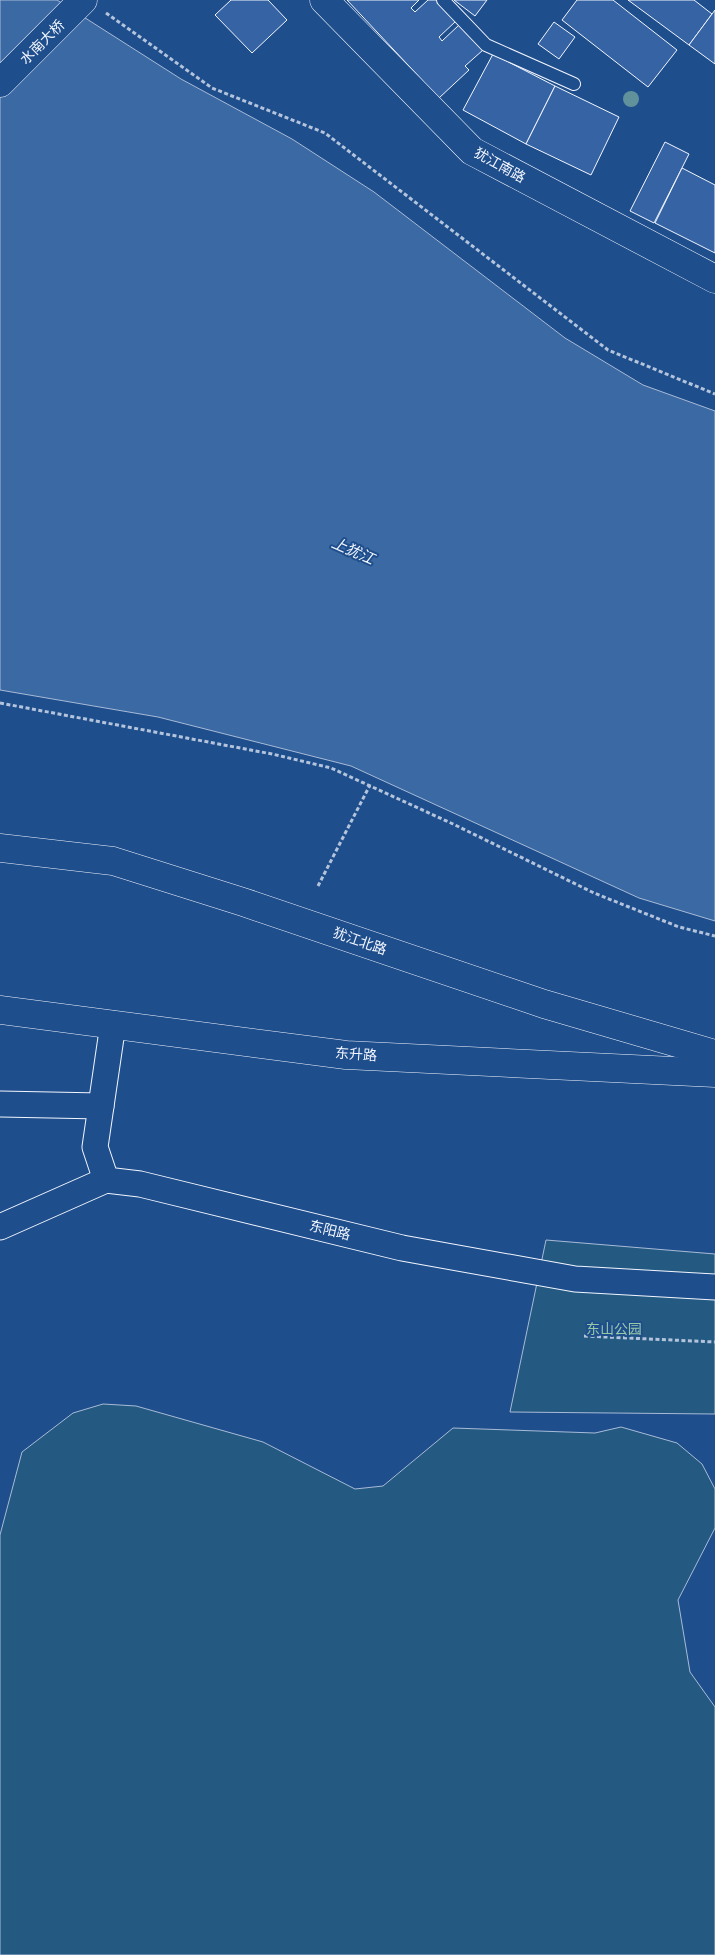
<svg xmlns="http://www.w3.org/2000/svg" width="715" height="1955" viewBox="0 0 715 1955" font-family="'Golos Text','Noto Sans SC',sans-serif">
	<rect width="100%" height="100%" fill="#1f4e8c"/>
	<g fill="#245a82" stroke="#a8bbd7">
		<polygon points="546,1240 715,1254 715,1414 510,1412"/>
		<polygon points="103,1404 136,1406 263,1442 355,1489 383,1486 453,1428 595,1433 621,1427 677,1443 702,1464 715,1489 715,1528 678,1600 690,1672 715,1707 715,1955 0,1955 0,1535 22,1452 73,1413"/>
	</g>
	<polygon fill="#3b69a3" stroke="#a8bbd7" points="0,0 57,0 181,79 292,139 374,192 565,338 643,385 715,411 715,921 639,898 351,766 158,717 0,690"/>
	<g fill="#3563a3" stroke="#f2f6ff">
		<polygon points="231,0 268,0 287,20 252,53 215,15"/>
		<polygon points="347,0 419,0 411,8 415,12 428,0 437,0 456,21 439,37 442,41 459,25 483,50 465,66 469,70 439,98"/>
		<polygon points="454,0 487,0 475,16"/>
		<polygon points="577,0 613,0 677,50 648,87 562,20"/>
		<polygon points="628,0 694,0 712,14 689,45"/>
		<polygon points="715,10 715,64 689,45"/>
		<polygon points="554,22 575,37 559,59 538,44"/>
		<polygon points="493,54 555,86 526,144 463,110"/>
		<polygon points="555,86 619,117 591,175 526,144"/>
		<polygon points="665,142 689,154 654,223 630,211"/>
		<polygon points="682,168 715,185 715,253 655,223"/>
	</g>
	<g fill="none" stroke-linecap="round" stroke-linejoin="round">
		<defs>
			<polyline id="service" points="443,0 486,45 574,84"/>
			<g id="minor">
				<polyline points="113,1024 95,1147 106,1180 140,1184 402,1248 575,1279 715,1287"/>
				<polyline points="0,1104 101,1106"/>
				<polyline points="0,1227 106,1180"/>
			</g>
			<g id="tertiary">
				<polyline points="324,0 472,151 715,279"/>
				<polyline points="0,848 113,861 243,902 544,1004 715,1054"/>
				<polyline points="0,1010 346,1055 715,1073"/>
			</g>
			<polyline id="secondary" points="0,83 83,0"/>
		</defs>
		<use href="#service" stroke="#f2f6ff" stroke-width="14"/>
		<use href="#minor" stroke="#f2f6ff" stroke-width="27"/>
		<use href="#tertiary" stroke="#f2f6ff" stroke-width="29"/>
		<use href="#secondary" stroke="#f2f6ff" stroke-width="29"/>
		<g stroke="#b3c4dc" stroke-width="3" stroke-dasharray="4 2.5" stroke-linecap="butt">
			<polyline points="106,13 212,88 325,133 608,350 715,394"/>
			<polyline points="0,703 272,754 331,768 453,824 594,893 679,927 715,936"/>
			<polyline points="318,886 370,785"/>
			<polyline points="584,1336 715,1342"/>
		</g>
		<use href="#service" stroke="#1f4e8c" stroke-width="12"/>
		<use href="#minor" stroke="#1f4e8c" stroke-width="25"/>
		<use href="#tertiary" stroke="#1f4e8c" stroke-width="28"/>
		<use href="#secondary" stroke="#1f4e8c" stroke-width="28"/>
	</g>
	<circle fill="#61919a" cx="631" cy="99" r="8"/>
	<g text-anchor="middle" stroke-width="4" stroke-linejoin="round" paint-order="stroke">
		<g font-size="14" fill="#f2f6ff" stroke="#1f4e8c">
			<text transform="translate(42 42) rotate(-45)" y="5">水南大桥</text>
			<text transform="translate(500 165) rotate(29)" y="5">犹江南路</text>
			<text transform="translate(360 941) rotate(19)" y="5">犹江北路</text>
			<text transform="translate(356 1054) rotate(4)" y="5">东升路</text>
			<text transform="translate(330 1230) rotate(14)" y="5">东阳路</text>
		</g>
		<g font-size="14" fill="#97c8a6" stroke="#1f4e8c">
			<text x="614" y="1334">东山公园</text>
		</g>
		<g font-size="15" font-style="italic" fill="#f2f6ff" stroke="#1f4e8c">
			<text transform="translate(353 551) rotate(24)" y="5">上犹江</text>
		</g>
	</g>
</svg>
